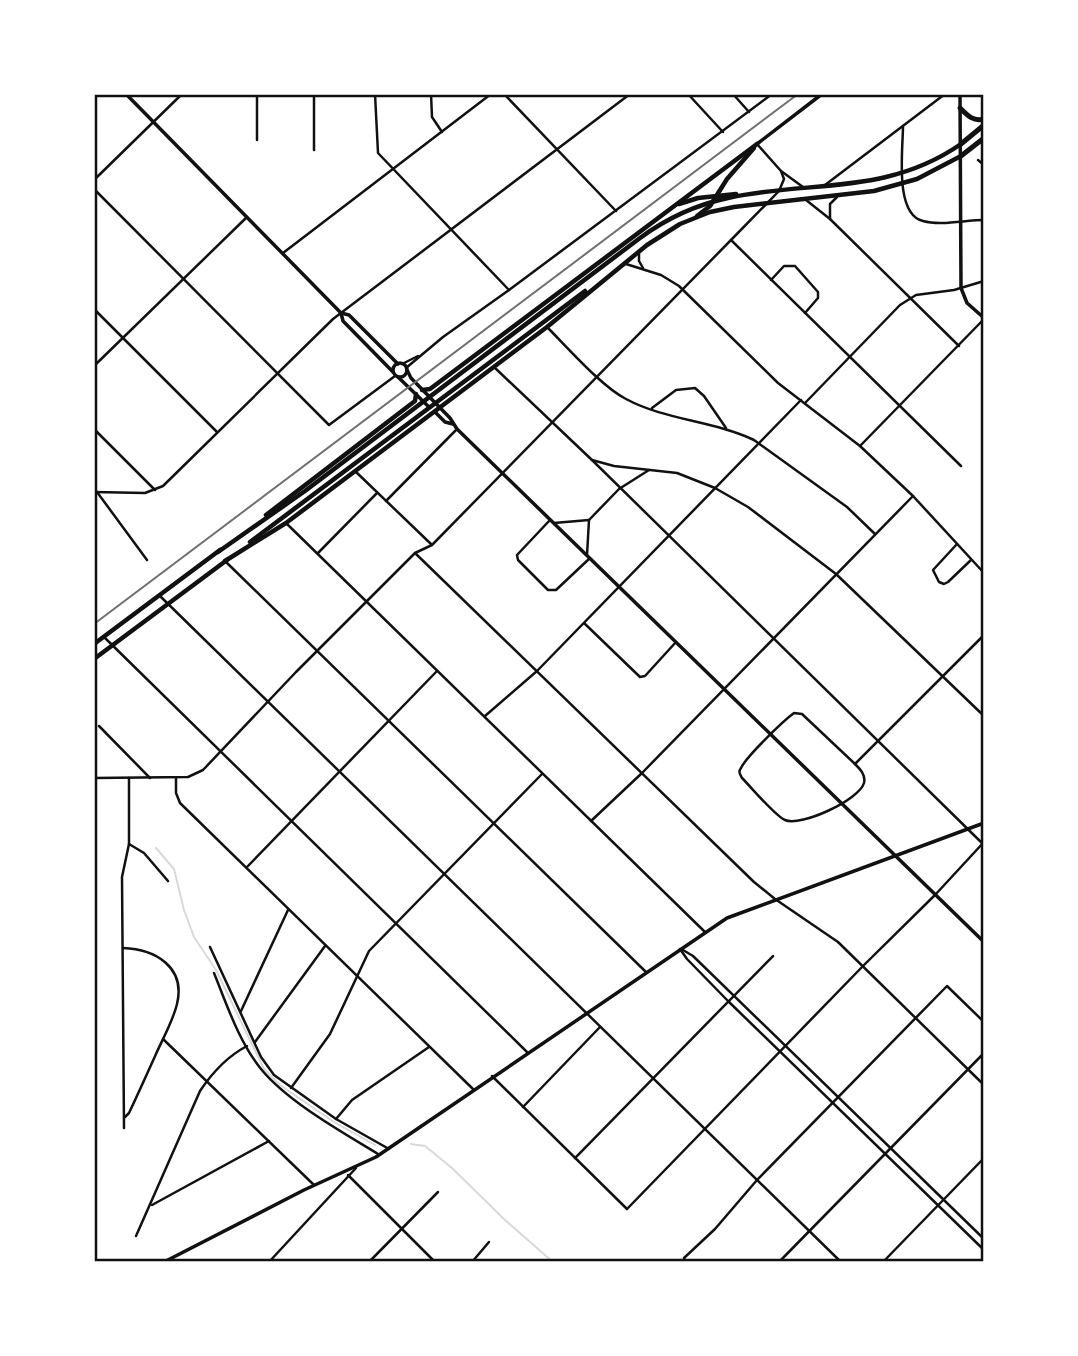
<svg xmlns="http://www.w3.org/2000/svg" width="1078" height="1356" viewBox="0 0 1078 1356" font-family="Karla,sans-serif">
	<rect width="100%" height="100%" fill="#fff"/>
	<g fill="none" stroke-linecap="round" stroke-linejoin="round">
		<g stroke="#d9d9d9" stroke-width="2">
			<polyline points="156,848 174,869 184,910 194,937 216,970 264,1069 280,1085 334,1122 375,1145"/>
			<polyline points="411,1144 425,1146 452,1168 505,1220 553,1262"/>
		</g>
		<g stroke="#111" stroke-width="2.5">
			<polyline points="257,94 257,140"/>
			<polyline points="314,94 314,150"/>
			<polyline points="375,94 378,153 509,290"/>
			<polyline points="431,94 432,117 442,132"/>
			<polyline points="504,94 616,211"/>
			<polyline points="688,94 723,132"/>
			<polyline points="733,94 749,112"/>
			<path d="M903,126c0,24 -9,88 20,95 18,5 42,-1 61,-1"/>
			<polyline points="757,144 781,171 803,187"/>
			<polyline points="978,160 984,165"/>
			<polyline points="94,180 182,94"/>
			<polyline points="825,185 945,94"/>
			<polyline points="94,189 329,425 395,376"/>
			<polyline points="806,200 830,219 959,346"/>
			<polyline points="830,219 830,204 837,197"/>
			<polyline points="731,240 961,466"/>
			<polyline points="639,252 639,261 643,268"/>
			<polyline points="283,253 491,94"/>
			<polyline points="626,264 661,275 679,286 778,383 860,446 913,496 984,573"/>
			<polyline points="771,280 784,266 795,266 818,292 818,298 805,313"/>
			<polyline points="94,309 217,432"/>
			<path d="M547,327c20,20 55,60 79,72 39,21 88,22 128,41l93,67 28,27"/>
			<polyline points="402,364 418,356"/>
			<polyline points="94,366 247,217"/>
			<polyline points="494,367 592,460 983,844"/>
			<polyline points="406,368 443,337 509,290 772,94"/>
			<polyline points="805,403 900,305 916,295 954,290 984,281"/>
			<polyline points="652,408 676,390 695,388 704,396 726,428"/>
			<polyline points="94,429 155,490"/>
			<polyline points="860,446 984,319"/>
			<polyline points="592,460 614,466 677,473 715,488 748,507 836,574 984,716"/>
			<polyline points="355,471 431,544"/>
			<polyline points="94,492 145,493 163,486 333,319 630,94"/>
			<polyline points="97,492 147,560"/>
			<polyline points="386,501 457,429"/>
			<polyline points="550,520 517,555 518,560 548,590 556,590 590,558"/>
			<polyline points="286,523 705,932"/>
			<polyline points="554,523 589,520"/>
			<polyline points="957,544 933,570 939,582 944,584 948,582 971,560"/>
			<polyline points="318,553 377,493"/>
			<polyline points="415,553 754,882 775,899 838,942 984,1085"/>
			<polyline points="587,555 589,520 619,489 649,470"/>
			<polyline points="225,561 646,972"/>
			<polyline points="160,596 841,1262"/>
			<polyline points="584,623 640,677 645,676 676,642"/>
			<polyline points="104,637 527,1052"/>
			<path d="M794,713l8,1 53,50c5,5 11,11 9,19 -5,17 -63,44 -79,37 -10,-4 -34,-33 -43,-42 -2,-4 -4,-6 -1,-10 5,-11 42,-47 53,-55z"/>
			<polyline points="485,716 537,671 801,400"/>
			<polyline points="99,726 150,778"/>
			<polyline points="855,764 984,635"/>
			<polyline points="94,778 188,777 203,770 296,672 415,553 432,545 731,240 779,191 784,179 781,171"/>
			<polyline points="176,778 176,793 180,803 474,1090"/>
			<polyline points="591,821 642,773 913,496"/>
			<polyline points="129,844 144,853 168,881"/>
			<polyline points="247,867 437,671"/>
			<polyline points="210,947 261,1057 274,1075 336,1119 389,1149"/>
			<path d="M123,948c32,1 63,19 54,56 -4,17 -14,34 -21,50 -9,20 -18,40 -27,59l-4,4"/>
			<polyline points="680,949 687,959 728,1001 984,1250"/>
			<polyline points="683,950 693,956 984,1239"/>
			<path d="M214,973c13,32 25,69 47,96 27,33 81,63 117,85"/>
			<polyline points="241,1011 288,910"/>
			<polyline points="163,1039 314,1185"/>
			<polyline points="255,1042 325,946"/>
			<polyline points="492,1076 627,1209 863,966 935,895 984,842"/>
			<polyline points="291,1088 330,1034 369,951 542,774"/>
			<polyline points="523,1107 600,1027"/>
			<polyline points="336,1119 352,1100 429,1047"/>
			<polyline points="124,1128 122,877 129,844 129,778"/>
			<polyline points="575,1158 773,956"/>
			<polyline points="348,1175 435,1262"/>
			<polyline points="152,1205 269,1141"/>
			<path d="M136,1236l64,-145c12,-18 28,-35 47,-45"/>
			<polyline points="94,1259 98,1262"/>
			<polyline points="269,1262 356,1168"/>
			<polyline points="369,1262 438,1192"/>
			<polyline points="472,1262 489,1242"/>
			<polyline points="686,1262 684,1258 715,1229 757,1180 947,986 984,1022"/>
			<polyline points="779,1262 984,1053"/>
			<polyline points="883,1262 984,1158"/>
		</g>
		<polyline stroke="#111" stroke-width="3.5" points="164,1262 304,1190 376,1157 727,918 984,823"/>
		<g stroke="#111" stroke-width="3.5">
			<polyline points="126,94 341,313 349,315 398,364"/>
			<polyline points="960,94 961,288 967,303 984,318"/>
			<polyline points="757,144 822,94"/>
			<polyline points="341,313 343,321 393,372"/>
			<circle cx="400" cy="370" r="7"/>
			<polyline points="407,370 411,378 450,418 457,429 984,942"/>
			<polyline points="398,377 429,407"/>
			<polyline points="435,412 445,422 453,424"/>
		</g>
		<g stroke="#111" stroke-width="4.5">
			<polyline points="679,204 698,198 736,194"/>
			<polyline points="697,216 710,206 727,179 754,148"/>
			<polyline points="422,390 430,389 757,144"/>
			<polyline points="266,515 415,401 416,394"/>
			<polyline points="250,542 585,291"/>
			<path d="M218,552l87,-61 335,-253c27,-20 55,-33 88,-40 82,-18 158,-2 233,-54"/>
			<polyline points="225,561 286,523 547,327 647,245 680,224 710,212 734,207 874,191 917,179 961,156"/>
			<polyline points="94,644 220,550"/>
			<polyline points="94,659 227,560"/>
		</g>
		<g stroke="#111" stroke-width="5">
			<path d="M960,108c7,7 13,14 24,11"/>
			<polyline points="961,144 984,125"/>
			<polyline points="961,156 984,138"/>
		</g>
		<polyline stroke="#707070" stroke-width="2" points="94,624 798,94"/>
	</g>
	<rect width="1078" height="1356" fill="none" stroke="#ffffff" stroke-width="192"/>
	<rect x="96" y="96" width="886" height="1164" fill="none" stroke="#111" stroke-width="2.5"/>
</svg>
